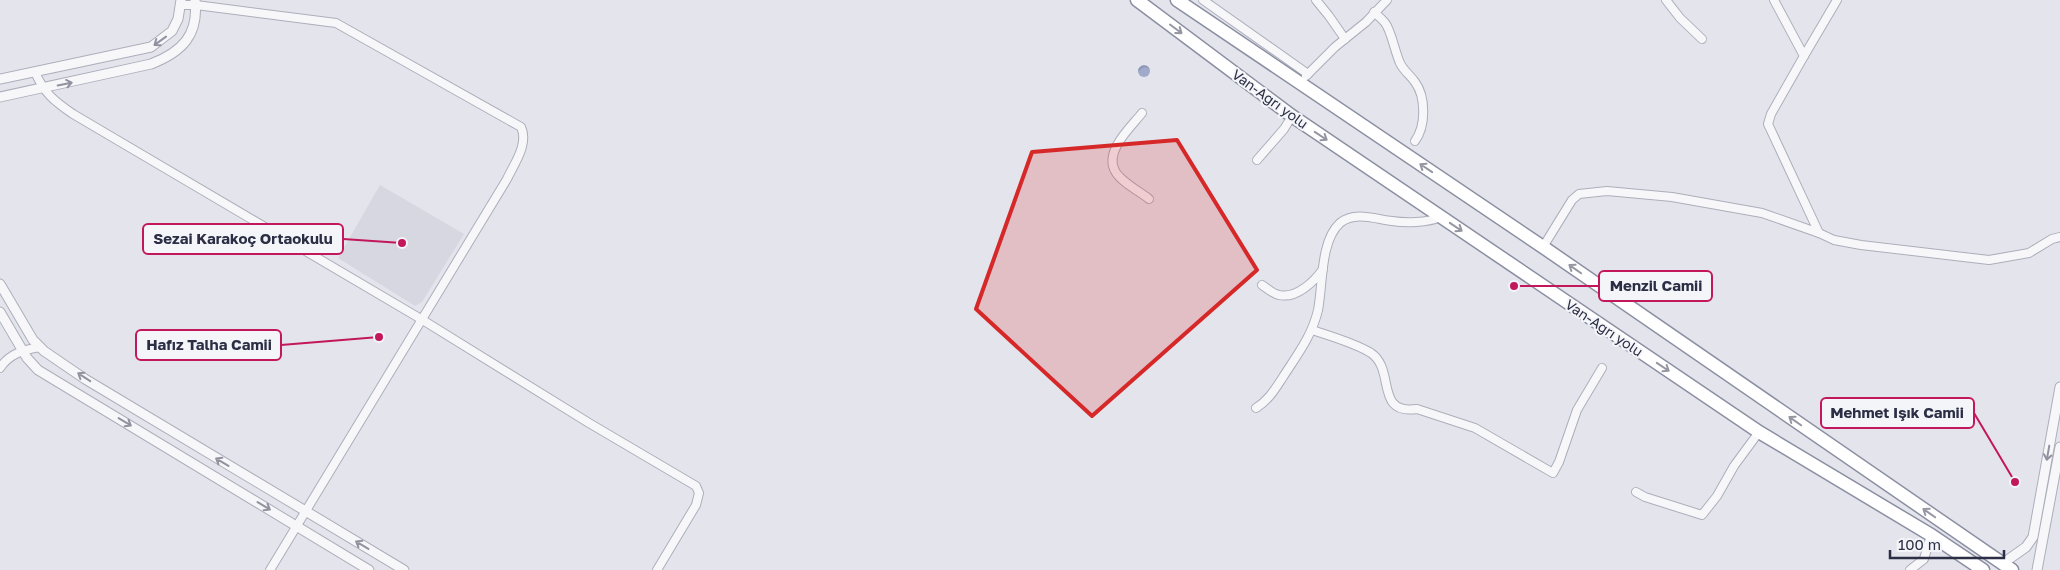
<svg xmlns="http://www.w3.org/2000/svg" width="2060" height="570" viewBox="0 0 2060 570" font-family="'Golos Text',sans-serif">
	<defs>
		<pattern id="water-waves" width="16" height="10" patternUnits="userSpaceOnUse" patternTransform="scale(1.25)"><rect width="16" height="10" fill="#a0aacb"/><path d="M0 5q4-4 8 0t8 0" fill="none" stroke="#838ba6"/></pattern>
	</defs>
	<rect width="100%" height="100%" fill="#e4e5ec"/>
	<polygon fill="#d6d7e0" points="380,185 464,234 422,302 415,306 338,258"/>
	<circle fill="url(#water-waves)" cx="1144" cy="71" r="6"/>
	<g fill="none" stroke-linecap="round" stroke-linejoin="round">
		<defs>
			<g id="minor">
				<polyline points="1203,0 1308,74"/>
				<polyline points="1316,0 1329,16 1345,39"/>
				<polyline points="1666,0 1680,18 1702,39"/>
				<path d="M182,5h14l140,18 185,104c8,17 -7,37 -14,52l-237,391"/>
				<path d="M1374,12c4,4 11,9 13,14 6,12 8,26 13,37 3,7 10,12 15,19 11,15 11,44 0,59"/>
				<polyline points="1804,56 1837,0"/>
				<path d="M35,72c9,21 19,29 38,42l348,205 168,104 107,63 3,7 -3,12 -39,65"/>
				<polyline points="1306,76 1335,47 1366,22 1387,0"/>
				<path d="M1142,113c-11,14 -38,38 -27,58 6,11 24,20 34,28"/>
				<polyline points="1257,160 1284,129 1292,116"/>
				<polyline points="1819,233 1834,240 1861,245 1989,260 2029,253 2052,239 2060,237"/>
				<polyline points="1543,247 1572,200 1579,194 1607,191 1672,197 1762,213 1819,233 1768,124 1771,114 1804,56 1774,0"/>
				<path d="M1262,285c5,3 11,9 17,10 17,4 35,-13 44,-26"/>
				<path d="M1312,330c18,6 43,13 59,23 25,17 3,62 46,56l58,19 78,45 6,-11 18,-52 25,-42"/>
				<path d="M0,368c9,-14 23,-18 40,-21"/>
				<path d="M1256,408c13,-8 19,-19 27,-31 14,-22 29,-41 35,-67 5,-25 2,-69 22,-87 15,-12 35,-4 52,-2 13,2 36,2 48,-4"/>
				<polyline points="1636,492 1645,497 1702,515 1717,496 1734,466 1759,432"/>
				<polyline points="1910,570 1924,559 1931,535"/>
			</g>
			<g id="tertiary">
				<polyline points="0,79 151,47 172,31 178,19 181,0"/>
				<path d="M0,97l151,-33c31,-12 48,-29 44,-64"/>
				<polyline points="0,284 33,340 44,351 85,379 404,570"/>
				<polyline points="0,312 27,358 38,370 369,570"/>
				<polyline points="2002,564 2026,547 2033,537 2060,387"/>
				<polyline points="2037,570 2060,447"/>
			</g>
			<g id="trunk">
				<polyline points="1137,0 1292,116 1759,432 1931,535 1983,570"/>
				<polyline points="1177,0 1543,247 2012,570"/>
			</g>
		</defs>
		<use href="#minor" stroke="#acaeba" stroke-width="10"/>
		<use href="#tertiary" stroke="#acaeba" stroke-width="11"/>
		<use href="#trunk" stroke="#8b8fa2" stroke-width="15"/>
		<use href="#minor" stroke="#f7f7fa" stroke-width="8"/>
		<use href="#tertiary" stroke="#f7f7fa" stroke-width="9"/>
		<use href="#trunk" stroke="#fff" stroke-width="12"/>
	</g>
	<defs><path id="oneway-shaft" d="M-6 0H5M1.5-3L5.5 0L1.5 3" fill="none" stroke-width="1.6" stroke-linecap="round" stroke-linejoin="round" transform="scale(1.25)"/></defs>
	<g stroke="#9596a2">
		<use href="#oneway-shaft" transform="translate(1176 29) rotate(37)"/>
		<use href="#oneway-shaft" transform="translate(1321 136) rotate(34)"/>
		<use href="#oneway-shaft" transform="translate(1426 168) rotate(-146)"/>
		<use href="#oneway-shaft" transform="translate(1456 227) rotate(34)"/>
		<use href="#oneway-shaft" transform="translate(1575 269) rotate(-145)"/>
		<use href="#oneway-shaft" transform="translate(1663 367) rotate(34)"/>
		<use href="#oneway-shaft" transform="translate(1795 421) rotate(-145)"/>
		<use href="#oneway-shaft" transform="translate(1929 513) rotate(-145)"/>
	</g>
	<g stroke="#91929f">
		<use href="#oneway-shaft" transform="translate(160 41) rotate(144)"/>
		<use href="#oneway-shaft" transform="translate(65 84) rotate(-12)"/>
		<use href="#oneway-shaft" transform="translate(84 377) rotate(-147)"/>
		<use href="#oneway-shaft" transform="translate(125 422) rotate(31)"/>
		<use href="#oneway-shaft" transform="translate(2048 453) rotate(100)"/>
		<use href="#oneway-shaft" transform="translate(222 462) rotate(-149)"/>
		<use href="#oneway-shaft" transform="translate(264 506) rotate(31)"/>
		<use href="#oneway-shaft" transform="translate(362 545) rotate(-149)"/>
	</g>
	<path fill="#d62828" fill-opacity="0.2" stroke="#d62828" stroke-width="4" stroke-linejoin="round" d="M1177,140l80,130 -165,146 -116,-107 56,-157z"/>
	<g text-anchor="middle" stroke-width="4" stroke-linejoin="round" paint-order="stroke">
		<g font-size="14" fill="#2b2e44" stroke="#f4f5f9">
			<text transform="translate(1270 99) rotate(36)" y="5">Van-Ağrı yolu</text>
			<text transform="translate(1604 328) rotate(34)" y="5">Van-Ağrı yolu</text>
		</g>
	</g>
	<path fill="none" stroke="#c2185b" stroke-width="2" d="M402 243L343 239M1514 286L1599 286M379 337L281 345M2015 482L1974 413"/>
	<g fill="#c2185b" stroke="#f4f5f9" stroke-width="2">
		<circle cx="402" cy="243" r="5"/>
		<circle cx="1514" cy="286" r="5"/>
		<circle cx="379" cy="337" r="5"/>
		<circle cx="2015" cy="482" r="5"/>
	</g>
	<g fill="#f4f5f9" stroke="#c2185b" stroke-width="2">
		<rect x="143" y="224" width="200" height="30" rx="5"/>
		<rect x="1599" y="271" width="113" height="30" rx="5"/>
		<rect x="136" y="330" width="145" height="30" rx="5"/>
		<rect x="1821" y="398" width="153" height="30" rx="5"/>
	</g>
	<g font-size="15" text-anchor="middle" font-weight="bold" fill="#2b2e44">
		<text x="243" y="244">Sezai Karakoç Ortaokulu</text>
		<text x="1656" y="291">Menzil Camii</text>
		<text x="209" y="350">Hafız Talha Camii</text>
		<text x="1897" y="418">Mehmet Işık Camii</text>
	</g>
	<path d="M1890 550v8h114v-8" fill="none" stroke="#2b2e44" stroke-width="2.5"/>
	<text x="1898" y="550" font-size="15" fill="#2b2e44" stroke="#f4f5f9" stroke-width="4" paint-order="stroke">100 m</text>
</svg>
